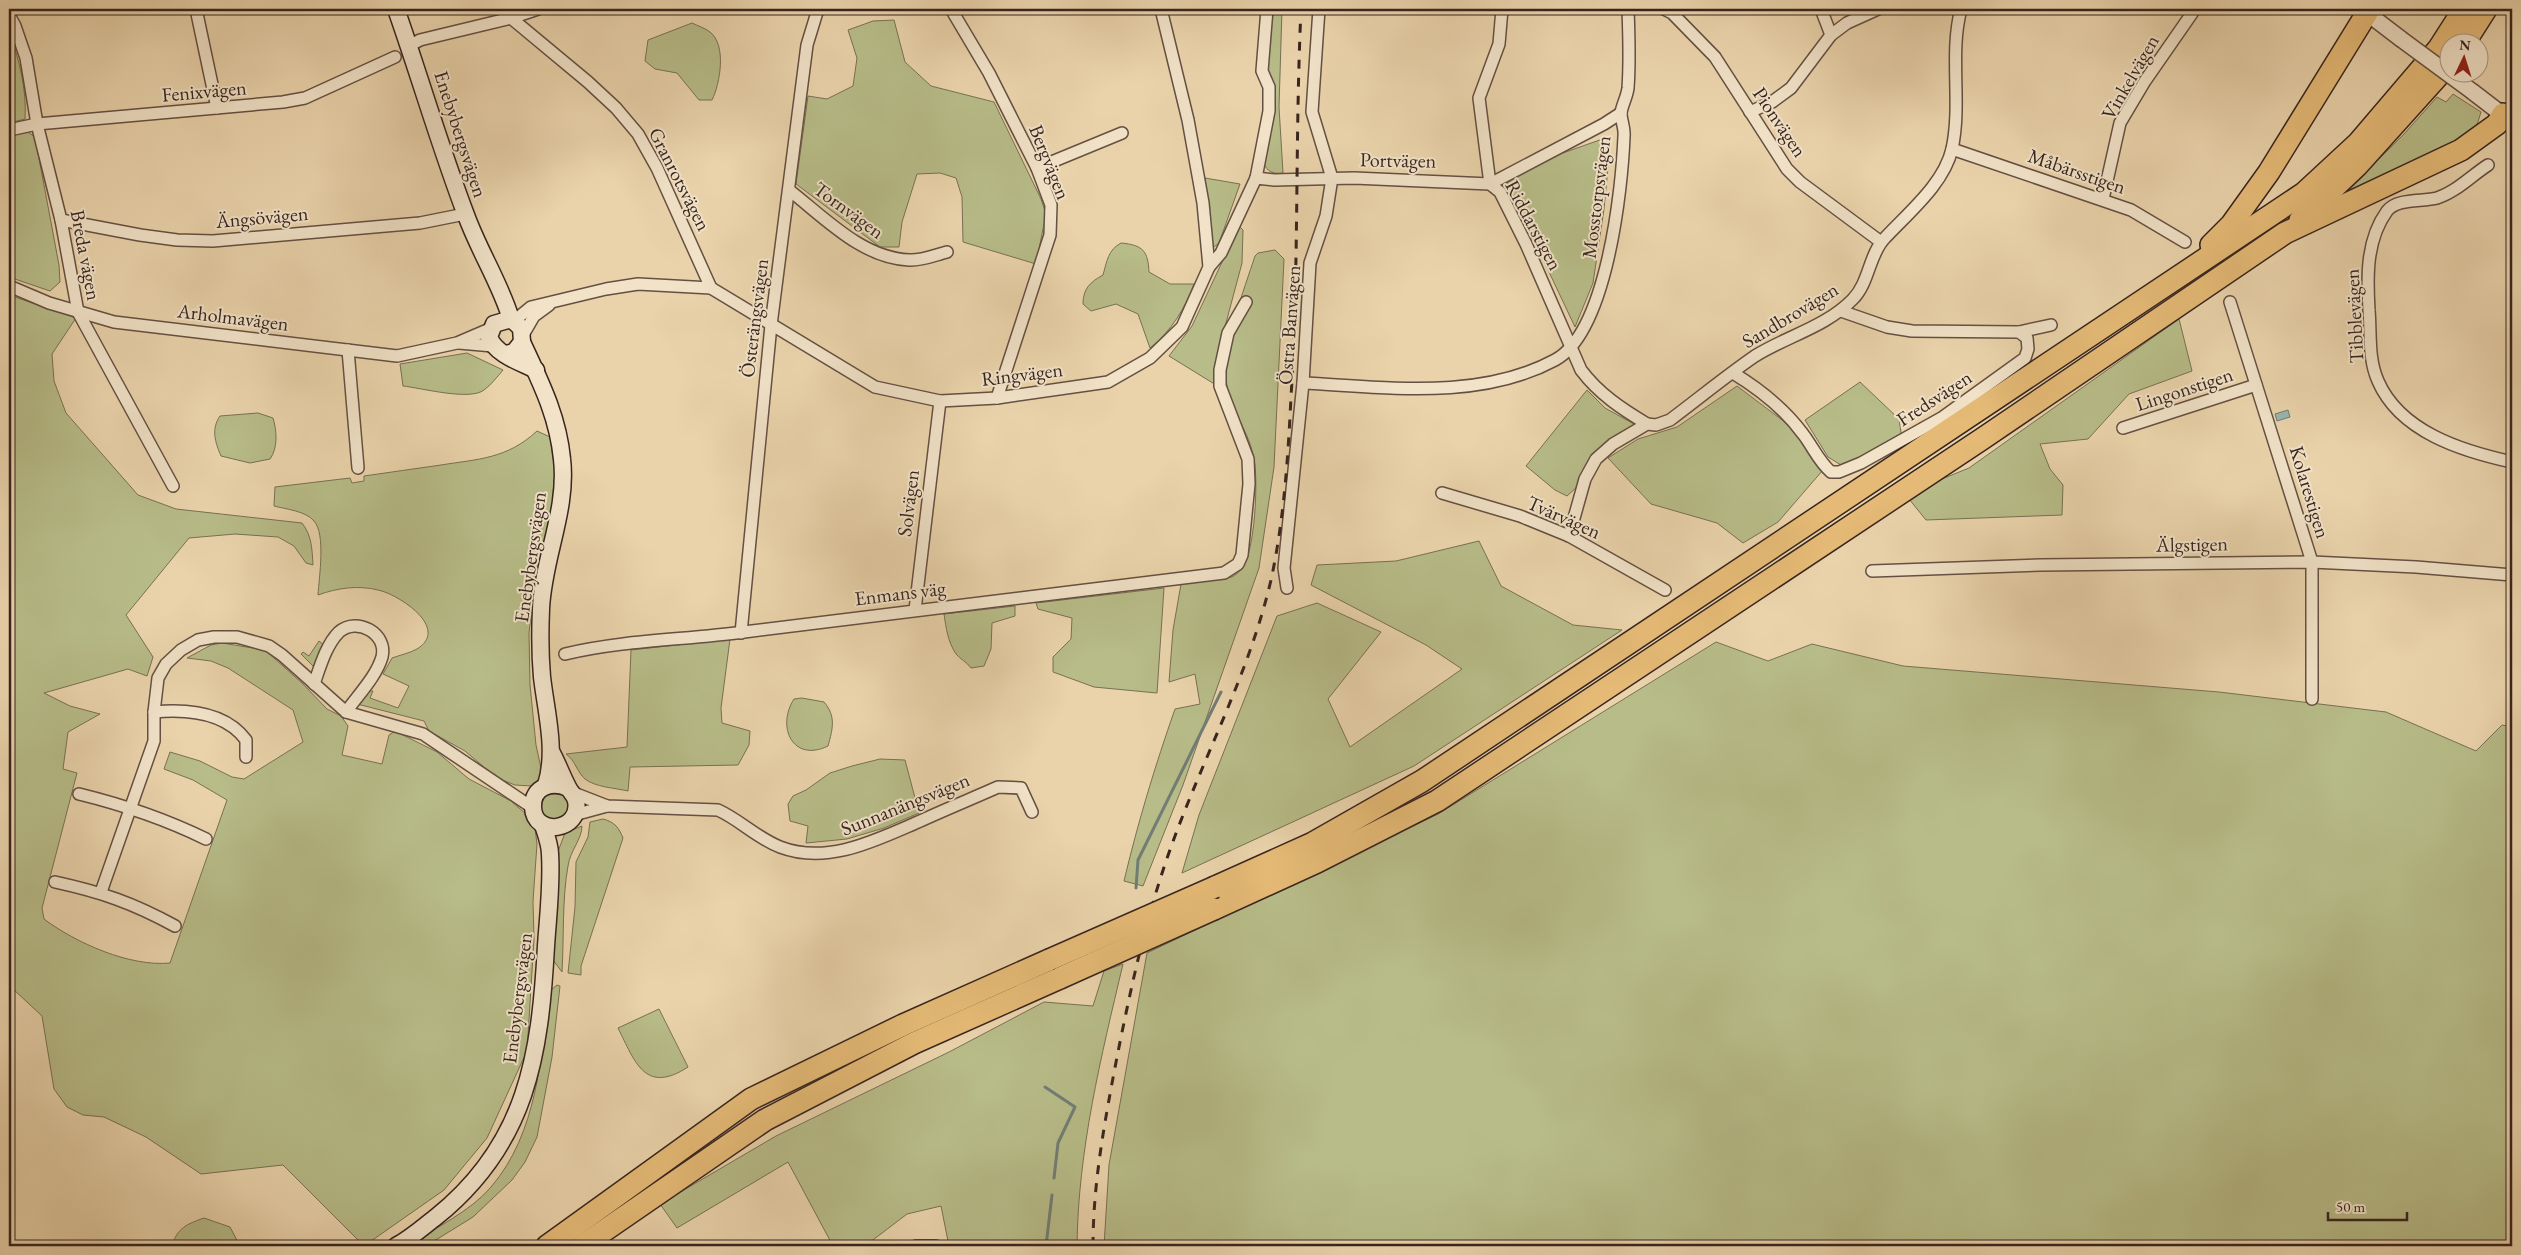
<svg xmlns="http://www.w3.org/2000/svg" width="2521" height="1255" viewBox="0 0 2521 1255" font-family="'EB Garamond',serif">
	<rect width="100%" height="100%" fill="#ead3ab"/>
	<filter id="stains"><feTurbulence type="fractalNoise" baseFrequency=".004" numOctaves="4"/><feColorMatrix values="0 0 0 0 .2 0 0 0 0 .09 0 0 0 0 .02 0 0 0 .5 -.17"/></filter>
	<radialGradient id="worn" r=".72"><stop offset=".6" stop-color="#630" stop-opacity="0"/><stop offset="1" stop-color="#630" stop-opacity=".3"/></radialGradient>
	<g fill="#b7bc88" stroke="#787054">
		<path d="M1272,9h10l-3,98 4,66c-18,3 -21,-11 -22,-25z"/>
		<polygon points="894,20 905,62 931,86 994,102 1041,199 1046,214 1036,264 963,242 962,197 956,178 940,173 917,174 902,222 899,247 880,247 796,184 808,96 827,99 853,86 857,58 848,30 873,21"/>
		<path d="M692,23c6,3 13,5 18,9 17,13 10,52 2,68h-13l-22,-27 -22,-4 -10,-8 3,-21z"/>
		<path d="M9,31c10,28 18,59 16,88l-16,4z"/>
		<polygon points="2453,94 2481,112 2476,128 2452,143 2363,187 2348,190 2404,134 2437,97 2446,102"/>
		<polygon points="25,130 35,137 59,265 60,282 50,291 9,277 9,132"/>
		<polygon points="1611,136 1604,209 1593,283 1575,327 1507,183 1543,160"/>
		<polygon points="1205,178 1240,184 1219,243 1211,249"/>
		<polygon points="1239,226 1243,230 1242,263 1219,349 1216,385 1169,356 1192,326"/>
		<path d="M1121,243c22,2 27,8 28,29l21,12h24c-10,26 -22,46 -44,64l-12,-34 -22,-10 -25,7 -8,-7c0,-15 7,-22 20,-29 4,-14 5,-25 18,-32z"/>
		<path d="M1275,250l9,9 -10,208 -15,101 -76,217 -40,101 -19,-5c14,-59 31,-115 51,-172l25,-5 -5,-30 -26,8 4,-52 8,-46 51,-7c7,-4 11,-9 14,-17 9,-19 13,-85 7,-106 -6,-26 -25,-48 -27,-75 -3,-35 18,-89 29,-123l3,-3z"/>
		<path d="M9,295l67,23 -24,36 2,27 12,32 72,82 38,14 126,14c10,13 10,26 11,42l-7,-2 -12,-17 -16,-9 -43,-3 -46,4 -63,77 27,42 -6,19 -19,-7 -84,24 26,13 30,8 -32,18 -5,37 14,4 -35,135 2,11c32,24 86,48 126,44l57,-163 -34,-20 -29,-11 6,-17 30,9 32,16 12,2 59,-37 -10,-32 -65,-42 -17,-7 -24,-3 24,-13 11,-2 43,7 38,34 24,25 14,7 7,10 -6,29 40,9 7,-29 6,-4 42,21 32,27 42,22 23,20 3,23 -4,57 1,39 -7,111 -40,87 -43,52 -80,56 -81,-81 -82,9 -55,-37 -42,-20 -21,-2 -16,-8 -13,-18 -12,-73 -29,-27 -4,-1z"/>
		<polygon points="2179,319 2192,371 2129,394 2088,439 2040,444 2050,469 2063,485 2062,515 1926,520 1909,499 1932,483 1969,468"/>
		<path d="M467,353l36,17c-6,7 -12,15 -19,20 -14,11 -63,-2 -81,-4l-3,-22z"/>
		<polygon points="1860,382 1899,419 1902,439 1882,450 1841,465 1828,457 1805,420"/>
		<polygon points="1737,386 1794,429 1823,470 1778,522 1743,543 1717,523 1651,504 1608,458 1638,439 1677,427"/>
		<polygon points="1587,390 1605,408 1634,424 1633,429 1595,454 1583,470 1579,485 1567,496 1555,490 1526,466"/>
		<path d="M258,413l15,5c4,13 5,30 -3,41l-20,4 -29,-7c-6,-14 -10,-27 -1,-40z"/>
		<path d="M537,431l13,6 5,33 -2,30 -19,89 -5,44 1,52 6,60 7,32 -12,9 -16,-1 -18,-7 -32,-27 -36,-20 -5,-10 -67,-17 9,-13h7l-3,7 28,10 11,-22 -26,-12 9,-16c8,-3 18,-5 25,-9 34,-21 -19,-55 -39,-59 -20,-5 -41,-2 -60,5 1,-17 8,-61 -4,-74 -8,-10 -29,-12 -40,-15l1,-19 75,-9 2,5 12,-2v-5c26,-4 51,-7 77,-11 37,-6 66,-6 96,-34z"/>
		<polygon points="1479,541 1501,586 1573,625 1622,630 1414,766 1182,873 1199,815 1277,616 1317,603 1381,632 1328,699 1350,747 1462,669 1426,645 1311,585 1317,565 1396,561"/>
		<polygon points="1164,588 1157,693 1094,687 1053,672 1053,657 1071,639 1072,618 1038,609 1036,603"/>
		<path d="M1015,606v10l-23,7 -1,26 -7,17 -13,2c-4,-6 -11,-9 -15,-14 -8,-12 -10,-26 -12,-40z"/>
		<path d="M730,639l-9,69 1,15 28,8 -1,14 -11,20 -108,2 -2,24c-13,-3 -33,-4 -43,-12 -8,-7 -10,-19 -19,-25l61,-7 4,-97z"/>
		<polygon points="319,641 325,646 314,667 301,654 303,652 309,656"/>
		<polygon points="1716,642 1768,661 1812,644 1903,666 2219,692 2386,712 2476,751 2502,725 2512,727 2512,1246 1104,1246 1109,1165 1147,953 1438,814"/>
		<path d="M802,698l22,4c12,14 9,26 4,44 -35,17 -52,-19 -34,-47z"/>
		<polygon points="880,759 905,760 919,813 884,828 847,839 806,843 808,826 790,821 788,804 793,796 806,790 830,773 852,766"/>
		<circle cx="554" cy="806" r="14"/>
		<path d="M603,819c12,3 16,9 20,19l-42,128v9l-13,-2 7,-66 1,-45 12,-25 2,-15z"/>
		<path d="M582,826c0,13 -12,25 -14,40 -6,33 -4,72 -6,106l-9,-12 4,-106 8,-21z"/>
		<path d="M1123,964c-22,93 -45,186 -46,282h-128l-8,-40 -34,8 -42,32h-32l-45,-84 -111,66 -17,-24 116,-68 173,-84 95,-50 49,4 11,-35z"/>
		<path d="M557,985l3,1 -8,71 -15,80 -12,25 -13,18 -39,37 -47,29h-18c26,-18 62,-34 83,-59 47,-55 49,-129 60,-197z"/>
		<path d="M659,1009l29,58c-43,28 -53,-5 -70,-39z"/>
		<path d="M204,1218l26,9 10,19h-68c5,-18 15,-22 32,-28z"/>
	</g>
	<polygon fill="#98b7ae" stroke="#727d75" points="2288,410 2290,417 2277,421 2275,414"/>
	<g fill="none" stroke-linecap="round" stroke-linejoin="round">
		<g stroke="#727d75" stroke-width="3">
			<polyline points="1136,888 1138,860 1221,692"/>
			<polyline points="1045,1087 1075,1107 1058,1143 1054,1178"/>
			<polyline points="1046,1246 1052,1195"/>
		</g>
		<defs>
			<g id="minor">
				<polyline points="196,9 217,108"/>
				<polyline points="951,9 989,73 1037,168 1051,205 1050,235 997,398"/>
				<path d="M1502,9l-3,35 -20,54 11,86 10,8 26,52 55,126c18,24 41,39 66,54"/>
				<polyline points="1664,9 1672,13 1715,57 1787,169 1800,182 1881,242"/>
				<polyline points="1821,9 1831,35"/>
				<polyline points="9,15 15,26 26,58 37,124 61,220 78,312 173,486"/>
				<polyline points="511,18 588,82 616,108 638,134 657,168 711,288"/>
				<polyline points="409,46 420,40 511,18 538,9"/>
				<polyline points="1750,112 1772,102 1791,88 1831,35 1847,23 1878,9"/>
				<polyline points="9,130 37,124 283,102 305,98 395,57"/>
				<polyline points="1952,149 2131,210 2185,242"/>
				<path d="M2488,165c-17,11 -32,27 -51,33 -15,4 -40,0 -50,13 -21,29 -20,66 -18,99 2,23 -1,49 9,71 22,51 84,70 134,81"/>
				<polyline points="1037,168 1122,133"/>
				<polyline points="1256,178 1269,111 1269,87 1262,71 1267,9"/>
				<path d="M789,190c36,28 73,68 120,70 12,1 26,-5 38,-8"/>
				<polyline points="2103,199 2120,123 2145,81 2195,9"/>
				<polyline points="61,220 140,235 177,240 213,241 420,223 465,214"/>
				<polyline points="1209,267 1221,253 1256,178 1274,180 1354,178 1490,184 1604,124 1621,113"/>
				<polyline points="9,286 49,303 114,322 397,356 457,343 492,328"/>
				<polyline points="2230,302 2312,562 2312,699"/>
				<polyline points="514,321 531,307 606,289 638,284 711,288 875,387 940,401 997,398 1108,382 1150,358 1182,327 1209,267 1203,203 1188,120 1161,9"/>
				<polyline points="2019,332 2051,325"/>
				<polyline points="523,335 534,316 549,305"/>
				<polyline points="459,343 493,346"/>
				<polyline points="348,350 358,468"/>
				<path d="M1733,373c28,17 51,35 70,61 10,13 16,28 28,38h8l22,-9 82,-46 82,-59 3,-9 -1,-11 -8,-6 -107,-1 -25,-4 -46,-16"/>
				<path d="M1303,383c83,4 176,18 252,-23 52,-28 67,-171 69,-224 1,-8 -3,-15 -3,-23 1,-8 6,-16 7,-25 2,-26 1,-53 0,-79"/>
				<polyline points="2123,428 2256,385"/>
				<polyline points="1442,493 1520,516 1569,536 1665,590"/>
				<path d="M1569,536l16,-57 11,-20 17,-15 34,-20 9,1 14,-5c28,-21 56,-44 85,-64 32,-20 71,-29 98,-57 16,-16 16,-44 31,-60 24,-26 60,-55 68,-90 10,-46 -3,-95 9,-140"/>
				<polyline points="1872,571 2041,565 2312,562 2416,567 2512,575"/>
				<polyline points="1287,588 1284,568 1303,383 1310,263 1326,216 1332,178 1312,112 1319,9"/>
				<polyline points="915,610 940,401"/>
				<polyline points="741,633 771,325 807,45 818,9"/>
				<path d="M565,654c59,-14 119,-14 179,-22 160,-21 320,-40 480,-59l14,-9 4,-9 7,-71 -1,-25 -28,-73v-16l8,-37 18,-31"/>
				<path d="M314,684c6,-17 12,-39 25,-52 18,-16 49,2 43,25 -6,20 -24,38 -36,55"/>
				<path d="M154,712c33,-3 71,0 92,28v17"/>
				<path d="M571,792l36,14 111,4c22,10 39,28 62,37 47,18 94,-6 138,-25 26,-12 53,-23 80,-35l23,1 11,24"/>
				<path d="M79,794c45,11 86,25 127,45"/>
				<polyline points="574,815 607,806"/>
				<path d="M55,882c46,10 78,21 120,44"/>
				<polyline points="101,892 154,741 154,712 158,678 166,664 181,650 198,640 214,637 237,637 269,646 282,655 346,712 423,734 533,808"/>
				<polyline points="916,1246 936,1246"/>
			</g>
			<g id="tertiary">
				<polyline points="2370,9 2367,13 2401,39"/>
				<polyline points="2473,92 2512,122"/>
			</g>
			<g id="secondary">
				<path d="M396,9c24,68 44,138 70,206 13,36 34,68 45,104"/>
				<path d="M522,342c18,39 36,74 40,117 6,51 -19,99 -21,150 -1,22 -1,45 1,68 4,35 15,74 4,108"/>
				<path d="M506,354l8,-2 8,-10 -1,-14 -10,-9 -17,5 -5,13c7,18 31,25 47,33"/>
				<path d="M552,753c6,11 10,23 16,34 2,5 7,8 8,14 6,30 -42,37 -43,6 -1,-21 20,-26 35,-19"/>
				<path d="M396,1246c15,-8 27,-19 40,-29 91,-73 104,-161 110,-271 2,-30 6,-62 4,-92 0,-9 -4,-20 -7,-29"/>
			</g>
			<g id="motorway">
				<polyline points="2465,42 2486,9"/>
				<polyline points="2300,220 2357,166 2448,65"/>
				<polyline points="2211,245 2231,225 2269,172 2367,13"/>
				<polyline points="1215,887 1313,843 1422,781 2304,193 2358,143 2439,48 2464,9"/>
				<polyline points="1214,909 1317,862 1437,801 1982,439 2285,233 2461,150 2497,124 2503,114"/>
				<polyline points="547,1246 751,1099 903,1025 1049,960"/>
				<polyline points="582,1246 765,1120 914,1043 1060,978"/>
			</g>
		</defs>
		<use href="#minor" stroke="#645042" stroke-width="14"/>
		<use href="#tertiary" stroke="#645042" stroke-width="18"/>
		<use href="#secondary" stroke="#38251f" stroke-width="19"/>
		<use href="#motorway" stroke="#38251f" stroke-width="24"/>
		<use href="#minor" stroke="#f1e2c8" stroke-width="11"/>
		<use href="#tertiary" stroke="#f1e2c8" stroke-width="15"/>
		<use href="#secondary" stroke="#f1e2c8" stroke-width="16"/>
		<use href="#motorway" stroke="#e5ba76" stroke-width="21"/>
		<path stroke="#38251f" stroke-width="3" stroke-dasharray="9 9" stroke-linecap="butt" d="M1093,1246c0,-64 12,-126 24,-189 15,-75 31,-149 58,-221 32,-86 75,-166 96,-256 13,-60 17,-122 20,-183 8,-130 4,-259 10,-388"/>
		<defs>
			<polyline id="tertiary-bridge" points="2401,39 2473,92"/>
			<g id="motorway-bridge">
				<polyline points="1049,960 1215,887"/>
				<polyline points="1060,978 1214,909"/>
			</g>
		</defs>
		<use href="#tertiary-bridge" stroke="#645042" stroke-width="18" stroke-linecap="butt"/>
		<use href="#motorway-bridge" stroke="#38251f" stroke-width="24" stroke-linecap="butt"/>
		<use href="#tertiary-bridge" stroke="#f1e2c8" stroke-width="15"/>
		<use href="#motorway-bridge" stroke="#e5ba76" stroke-width="21"/>
	</g>
	<g text-anchor="middle" stroke-width="4" stroke-linejoin="round" paint-order="stroke">
		<g font-size="20" fill="#38251f" stroke="#f1e2c8">
			<text transform="translate(2130 77) rotate(-60)" y="7">Vinkelvägen</text>
			<text transform="translate(204 91) rotate(-5)" y="7">Fenixvägen</text>
			<text transform="translate(1780 122) rotate(56)" y="7">Pionvägen</text>
			<text transform="translate(461 134) rotate(72)" y="7">Enebybergsvägen</text>
			<text transform="translate(1398 160) rotate(1)" y="7">Portvägen</text>
			<text transform="translate(1050 162) rotate(68)" y="7">Bergvägen</text>
			<text transform="translate(2077 171) rotate(19)" y="7">Måbärsstigen</text>
			<text transform="translate(680 179) rotate(63)" y="7">Granrotsvägen</text>
			<text transform="translate(1596 197) rotate(-83)" y="7">Mosstorpsvägen</text>
			<text transform="translate(849 210) rotate(36)" y="7">Tornvägen</text>
			<text transform="translate(262 217) rotate(-5)" y="7">Ängsövägen</text>
			<text transform="translate(1534 225) rotate(62)" y="7">Riddarstigen</text>
			<text transform="translate(86 255) rotate(79)" y="7">Breda vägen</text>
			<text transform="translate(1790 315) rotate(-31)" y="7">Sandbrovägen</text>
			<text transform="translate(2354 316) rotate(-93)" y="7">Tibblevägen</text>
			<text transform="translate(233 317) rotate(7)" y="7">Arholmavägen</text>
			<text transform="translate(754 318) rotate(-83)" y="7">Österängsvägen</text>
			<text transform="translate(1289 325) rotate(-86)" y="7">Östra Banvägen</text>
			<text transform="translate(1022 374) rotate(-7)" y="7">Ringvägen</text>
			<text transform="translate(2184 389) rotate(-18)" y="7">Lingonstigen</text>
			<text transform="translate(1934 398) rotate(-33)" y="7">Fredsvägen</text>
			<text transform="translate(2310 492) rotate(73)" y="7">Kolarestigen</text>
			<text transform="translate(908 503) rotate(-83)" y="7">Solvägen</text>
			<text transform="translate(1564 517) rotate(24)" y="7">Tvärvägen</text>
			<text transform="translate(2192 544) rotate(-1)" y="7">Älgstigen</text>
			<text transform="translate(530 557) rotate(-82)" y="7">Enebybergsvägen</text>
			<text transform="translate(900 593) rotate(-7)" y="7">Enmans väg</text>
			<text transform="translate(905 804) rotate(-22)" y="7">Sunnanängsvägen</text>
			<text transform="translate(517 998) rotate(-83)" y="7">Enebybergsvägen</text>
		</g>
	</g>
	<rect width="2521" height="1255" fill="none" stroke="#ead3ab" stroke-width="30"/>
	<rect x="10" y="10" width="2501" height="1235" fill="none" stroke="#38251f" stroke-width="2.5"/>
	<rect x="15" y="15" width="2491" height="1225" fill="none" stroke="#38251f"/>
	<g transform="translate(2464 58) rotate(4)"><circle r="24" fill="#f1e2c8" stroke="#a79684"/>
	<path d="M0-4L9 19L0 12L-9 19Z" fill="#8f2418"/>
	<text y="-8" font-size="14" font-weight="bold" text-anchor="middle" fill="#38251f">N</text>
	</g>
	<path d="M2328 1212v8h79v-8" fill="none" stroke="#38251f" stroke-width="2.5"/>
	<text x="2336" y="1212" font-size="15" fill="#38251f" stroke="#f1e2c8" stroke-width="4" paint-order="stroke">50 m</text>
	<rect width="100%" height="100%" filter="url(#stains)"/>
	<rect width="100%" height="100%" fill="url(#worn)"/>
</svg>
